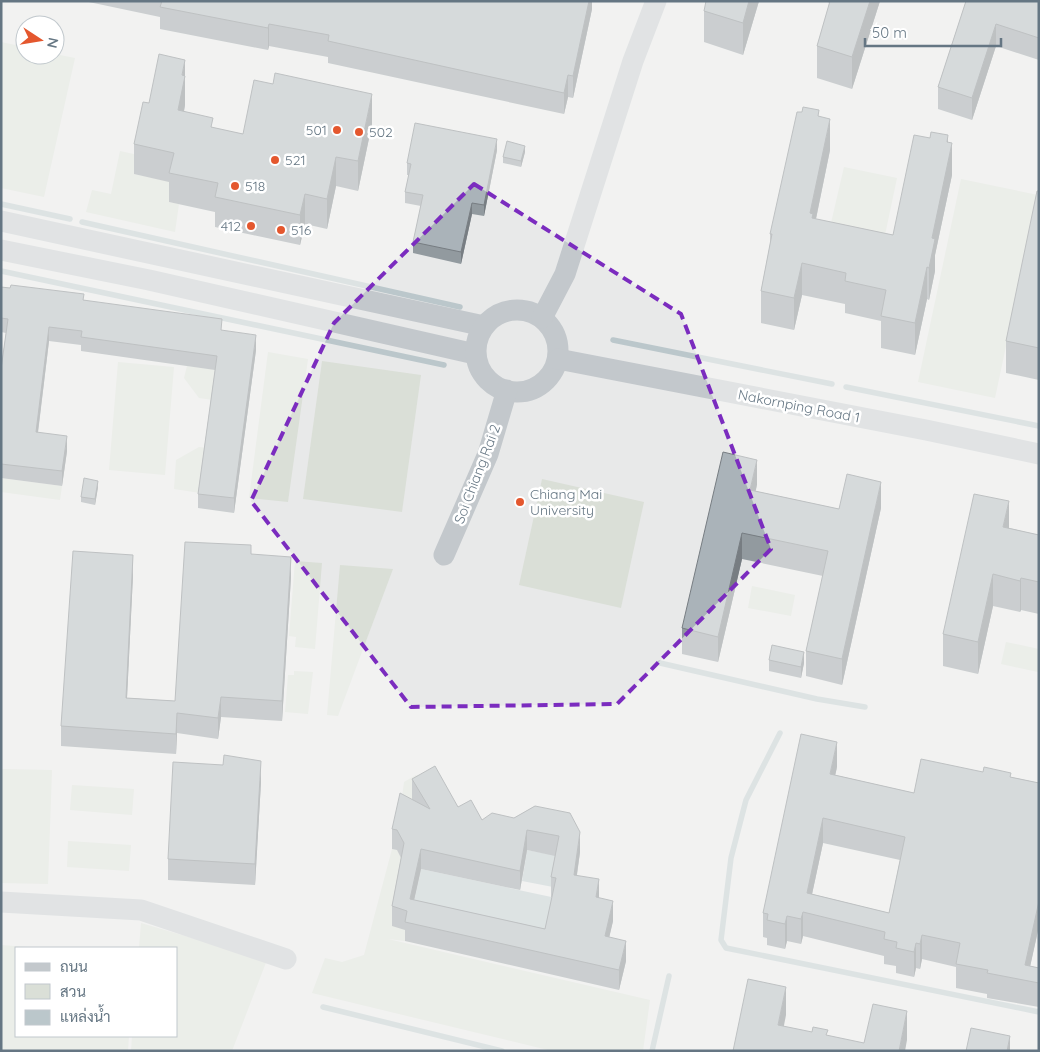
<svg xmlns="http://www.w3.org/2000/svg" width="1040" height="1052" viewBox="0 0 1040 1052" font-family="Quicksand,Sarabun,sans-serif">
	<rect width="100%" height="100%" fill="#fafaf8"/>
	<path fill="#e8e9e9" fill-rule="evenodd" d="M1,1h1038v1050h-1038zM25,25h30v30h-30zM16,948h160v88h-160z"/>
	<g fill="#dadfd7">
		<polygon points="1,42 25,47 25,55 55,54 75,58 44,197 1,188"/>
		<polygon points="120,151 138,155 134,174 172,182 169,202 179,204 175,232 86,212 92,190 111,194"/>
		<polygon points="844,167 897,178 885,235 831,223"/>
		<polygon points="961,179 1038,195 995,398 918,382"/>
		<polygon points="268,352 308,359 288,502 249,498"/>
		<polygon points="322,361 421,375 402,512 303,499"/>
		<polygon points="118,362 174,367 165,475 109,470"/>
		<polygon points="187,366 217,370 213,400 199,398 184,378"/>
		<polygon points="199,447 207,448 200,493 174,489 176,460"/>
		<polygon points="1,478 62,486 60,500 1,492"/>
		<polygon points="542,479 644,502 621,608 519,585"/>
		<polygon points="295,561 322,563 315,649 295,647 296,637 289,636"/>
		<polygon points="340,565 393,569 338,716 327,715"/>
		<polygon points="752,586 795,595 791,616 748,608"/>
		<polygon points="1006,642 1039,649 1038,672 1001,664"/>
		<polygon points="294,671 313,672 308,714 285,712 288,675 294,675"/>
		<polygon points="1,769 52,770 48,884 1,883"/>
		<polygon points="416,775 433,779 418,809 400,813 404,782"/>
		<polygon points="72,785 134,789 132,815 70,810"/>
		<polygon points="68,841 131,845 129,871 67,867"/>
		<polygon points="392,849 397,850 404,863 407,930 405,941 388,939 650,1000 643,1051 552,1051 312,993 325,958 342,962 364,955"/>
		<polygon points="141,923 267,960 232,1051 131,1051 132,1036 176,1036 176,948 139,948"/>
		<polygon points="1,945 40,948 16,948 16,1036 129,1036 128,1051 1,1051"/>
	</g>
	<g fill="#bbc7cb">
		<polygon points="527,850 559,856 553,887 522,881"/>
		<polygon points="421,869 556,898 545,949 410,919"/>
	</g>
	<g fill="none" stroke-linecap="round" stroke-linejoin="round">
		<g stroke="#bbc7cb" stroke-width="5.5">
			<polyline points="1,204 70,219"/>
			<polyline points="82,222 460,307"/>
			<polyline points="1,271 444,365"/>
			<polyline points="613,340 832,384"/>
			<polyline points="846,387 1039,426"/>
			<polyline points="660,663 817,699 865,707"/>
			<polyline points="780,733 746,800 731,858 721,940 726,948 1039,1012"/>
			<polyline points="323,1007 502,1051"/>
			<polyline points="652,1051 669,976"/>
		</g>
		<g stroke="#c3c8cc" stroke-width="21">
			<polyline points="1,221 484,326"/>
			<polyline points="1,250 149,280 475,354"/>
			<circle cx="517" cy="351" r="41"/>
			<polyline points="542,318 565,274 633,61 656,1"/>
			<polyline points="558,359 926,430 1039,454"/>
			<polyline points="444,555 488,454 507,390"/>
			<polyline points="1,902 141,910 286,959"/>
		</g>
	</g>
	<g fill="#929a9f" fill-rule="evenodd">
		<polygon points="84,1 592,1 592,9 573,98 568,97 564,114 328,63 328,57 269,46 268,50 160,29 160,17"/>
		<polygon points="759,1 743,55 704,42 704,11"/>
		<polygon points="825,1 880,1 852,89 817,78 817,46 830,3"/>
		<polygon points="966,1 1039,1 1039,60 996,46 972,120 938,109 938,87"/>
		<polygon points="185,89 185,105 184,112 213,128 243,134 372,124 358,191 336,186 327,229 305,224 300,245 215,227 215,212 169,202 169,182 134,174 134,144 149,103"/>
		<polygon points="819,116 830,150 816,219 893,235 948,142 952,175 935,255 935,271 929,300 927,299 915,355 881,348 881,321 845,313 845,304 802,295 794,330 761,323 761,291 770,244 770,234"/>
		<polygon points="497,150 484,216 472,214 461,264 413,253 413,242 421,206 405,203 405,192 409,175 407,175 407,163"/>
		<polygon points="525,152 521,167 503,163 503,157"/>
		<polygon points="1039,191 1039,380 1006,373 1006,341"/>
		<polygon points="1,287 84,300 222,331 256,350 234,513 198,508 198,494 215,370 81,351 81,345 49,341 38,433 67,451 62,486 1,478 1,369 6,333 1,332"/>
		<polygon points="757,485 755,491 839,509 881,508 842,685 806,676 806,651 823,576 742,559 718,662 682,654 682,628"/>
		<polygon points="98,487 95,505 81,502 81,497"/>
		<polygon points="1009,528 1039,535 1039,614 1021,610 1020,612 993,606 978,674 943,666 943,634"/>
		<polygon points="251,554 291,577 282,721 221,717 218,739 177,733 176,754 61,746 61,726 133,575 127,698 175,701"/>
		<polygon points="769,660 804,663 801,678 769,671"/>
		<polygon points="223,765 261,782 255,885 168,880 168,859"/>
		<path d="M837,767l-2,8 79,18 69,-21 28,5 28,6v143l-9,40 9,2v39l-52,-9v-4l-31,-6v-21l-34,-8 -2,10 -4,-1 -2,9 -18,-4v-7l-12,-2v-8l-81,-20 -2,8 -14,-3 -2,8 -18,-4v-7l-4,-1v-24zM823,843l77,17 -11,53 -77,-19z"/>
		<path d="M412,779l46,28 24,13 32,-2 21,-12 45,46 -3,23 22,23 14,23 -4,16 17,24 -7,29 -214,-49v-11l-13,-4v-20l9,-48 -4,-8 -5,-1v-20l21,-28 -1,-2zM527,850l28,6 -4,21v20h1l-7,32 -131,-29 7,-31 99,21z"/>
	</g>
	<g fill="#777d82">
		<polygon points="589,1 592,1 592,9 573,98 573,76"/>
		<polygon points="749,1 759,1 743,55 743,23"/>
		<polygon points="870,1 880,1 852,89 852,57"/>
		<polygon points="269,24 269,46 268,50 268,28"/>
		<polygon points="996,24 996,46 972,120 972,98"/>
		<polygon points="185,60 185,105 178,140 178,110 182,75"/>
		<polygon points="568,75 568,97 564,114 564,93"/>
		<polygon points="372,94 372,124 358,191 358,161"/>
		<polygon points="830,119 830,150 813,233 810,213"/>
		<polygon points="948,135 948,162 952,143 952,175 935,255 935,271 929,300 929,268 932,238"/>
		<polygon points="497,139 497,150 484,216 484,205"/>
		<polygon points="525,146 525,152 521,167 521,161"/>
		<polygon points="336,157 336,186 327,229 327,199"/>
		<polygon points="305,194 305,224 300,245 300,215"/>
		<polygon points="472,203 472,214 461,264 461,252"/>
		<polygon points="802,263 802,295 794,330 794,298"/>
		<polygon points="927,267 927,299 915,355 915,323"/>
		<polygon points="49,327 49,341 36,447 36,432"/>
		<polygon points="256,335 256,350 234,513 234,498"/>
		<polygon points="67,436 67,451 62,486 62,471"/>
		<polygon points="757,460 757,485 750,516 750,490"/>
		<polygon points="98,481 98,487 95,505 95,499"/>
		<polygon points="881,482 881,508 842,685 842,659"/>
		<polygon points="1009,501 1009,533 1003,527"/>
		<polygon points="742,533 742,559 718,662 718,637"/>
		<polygon points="133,555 133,575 126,718 126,698"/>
		<polygon points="291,557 291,577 282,721 282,701"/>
		<polygon points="993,574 993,606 978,674 978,642"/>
		<polygon points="1021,578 1021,610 1020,612 1020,581"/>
		<polygon points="804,652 804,663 801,678 801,667"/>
		<polygon points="221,697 221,717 218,739 218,718"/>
		<polygon points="177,713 177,733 176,754 176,734"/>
		<polygon points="837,742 837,767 830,799 830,774"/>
		<polygon points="261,761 261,782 255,885 255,864"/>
		<polygon points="823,818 823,843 808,913 807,893"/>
		<polygon points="527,830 527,850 520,890 520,871"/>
		<polygon points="580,832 580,852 574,894 574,875"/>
		<polygon points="421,849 421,869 410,919 410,899"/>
		<polygon points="599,879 599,899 596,897"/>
		<polygon points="613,901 613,921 605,956 605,936"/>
		<polygon points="1039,901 1039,926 1027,981 1025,965"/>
		<polygon points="803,912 803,936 801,944 801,919"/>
		<polygon points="787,916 787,941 785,949 785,924"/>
		<polygon points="922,935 922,959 920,969 920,944"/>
		<polygon points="626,941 626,961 619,990 619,970"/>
		<polygon points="916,943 916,968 914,977 914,952"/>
		<polygon points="786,987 786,1015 779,1051 778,1025"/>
		<polygon points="907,1011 907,1040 905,1051 899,1051"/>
		<polygon points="1010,1036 1010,1051 1007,1051"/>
	</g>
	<g fill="#aab3b9" stroke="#777d82" fill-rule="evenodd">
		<polygon points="162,1 589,1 573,76 568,75 564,93 328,41 329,35 269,24 268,28 160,7"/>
		<polygon points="706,1 749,1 743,23 704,11"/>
		<polygon points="830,1 870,1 852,57 817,46"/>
		<polygon points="966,1 1039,1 1039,38 996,24 972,98 938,87"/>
		<polygon points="159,54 185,60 182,75 185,76 178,110 213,118 211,127 243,134 254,80 273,84 275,73 372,94 358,161 336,157 327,199 305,194 300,215 215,197 218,183 169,173 174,153 134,144 143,102 149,103"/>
		<polygon points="803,107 819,110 818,116 830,119 810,213 813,214 812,218 893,235 914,135 930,138 931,132 948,135 947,142 952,143 932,238 935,239 929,268 927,267 915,323 881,316 886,290 845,281 846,273 802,263 794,298 761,291 772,234 770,234 797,112 802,112"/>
		<polygon points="415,123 497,139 484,205 472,203 461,252 413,242 423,195 405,192 411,164 407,163"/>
		<polygon points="507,141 525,146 521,161 503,157"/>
		<polygon points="1037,191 1039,191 1039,348 1006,341"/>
		<polygon points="11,285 84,294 83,300 222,319 221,330 256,335 234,498 198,494 217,356 81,337 82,331 49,327 36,432 67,436 62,471 1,464 1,369 8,319 1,318 1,287 10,288"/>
		<polygon points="723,452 757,460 750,490 839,509 847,474 881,482 842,659 806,651 828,551 742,533 718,637 682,628"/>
		<polygon points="84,478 98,481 95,499 81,497"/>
		<polygon points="974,494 1009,501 1003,527 1039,535 1039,582 1021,578 1020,581 993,574 978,642 943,634"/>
		<polygon points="185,542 251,545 251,554 291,557 282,701 221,697 218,718 177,713 176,734 61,726 73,551 133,555 126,698 175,701"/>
		<polygon points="772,645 804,652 801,667 769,660"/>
		<path d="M801,734l36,8 -7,32 84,19 7,-34 62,13 1,-5 27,6 -1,4 29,6v118l-14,64 14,3v15l-52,-10 1,-3 -32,-6 4,-21 -38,-8 -2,9 -4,-1 -2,9 -18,-4 1,-6 -13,-3 1,-7 -82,-20 -2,7 -14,-3 -2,8 -18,-4 1,-6 -5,-1zM823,818l82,19 -16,76 -82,-20z"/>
		<polygon points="224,755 261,761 255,864 168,859 173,762 223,765"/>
		<path d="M435,766l23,41 13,-7 11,20 10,-7 22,5 21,-12 35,7 10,19 -6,43 25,4 -3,18 17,4 -8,35 21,5 -7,29 -214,-48 2,-11 -15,-5 12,-63 -7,-13 -5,-1 8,-36 30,16 -18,-30zM527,830l32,6 -8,41 5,1 -11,51 -135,-30 11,-50 99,22z"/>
		<polygon points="748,979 786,987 778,1025 812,1032 813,1027 828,1030 826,1035 864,1043 873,1004 907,1011 899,1051 733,1051"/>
		<polygon points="971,1028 1010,1036 1007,1051 966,1051"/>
	</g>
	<path d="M0 0H1040V1052H0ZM474,184l207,130 90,235 -154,155 -206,3 -160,-206 83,-178z" fill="#fafaf8" fill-opacity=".55" fill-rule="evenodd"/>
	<path fill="none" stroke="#7b2cbf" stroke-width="4" stroke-dasharray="10 6" stroke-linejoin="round" d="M474,184l207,130 90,235 -154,155 -206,3 -160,-206 83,-178z"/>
	<g fill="#e4572e" stroke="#fff" stroke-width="2">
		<circle cx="337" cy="130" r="5"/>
		<circle cx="359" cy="132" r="5"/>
		<circle cx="275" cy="160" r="5"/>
		<circle cx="235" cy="186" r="5"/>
		<circle cx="251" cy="226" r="5"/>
		<circle cx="281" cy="230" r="5"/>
		<circle cx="520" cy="502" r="5"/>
	</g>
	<g text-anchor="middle" stroke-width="5" stroke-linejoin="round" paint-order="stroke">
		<g font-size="14" fill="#657683" stroke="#fff" text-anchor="start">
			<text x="327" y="135" text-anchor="end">501</text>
			<text x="369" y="137">502</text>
			<text x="285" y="165">521</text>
			<text x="245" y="191">518</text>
			<text x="241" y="231" text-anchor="end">412</text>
			<text x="291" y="235">516</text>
			<text x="530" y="499">Chiang Mai<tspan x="530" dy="16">University</tspan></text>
		</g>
		<g font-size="14" fill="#657683" stroke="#fff">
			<text transform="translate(799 406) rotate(11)" y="5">Nakornping Road 1</text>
			<text transform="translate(477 474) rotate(-69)" y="5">Soi Chiang Rai 2</text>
		</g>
	</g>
	<rect width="1040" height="1052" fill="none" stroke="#657683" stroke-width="5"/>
	<rect x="15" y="947" width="162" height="90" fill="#ffffff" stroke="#c1c8cd"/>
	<rect x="25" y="963" width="25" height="8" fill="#c3c8cc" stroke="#c1c8cd"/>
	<text x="60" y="972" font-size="15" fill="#657683">ถนน</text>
	<rect x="25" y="984" width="25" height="15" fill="#dadfd7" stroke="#c1c8cd"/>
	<text x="60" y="997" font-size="15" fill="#657683">สวน</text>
	<rect x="25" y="1010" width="25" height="15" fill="#bbc7cb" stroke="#c1c8cd"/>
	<text x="60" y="1022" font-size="15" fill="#657683">แหล่งน้ำ</text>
	<g transform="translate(40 40) rotate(102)"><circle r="24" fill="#ffffff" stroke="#c1c8cd"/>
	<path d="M0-4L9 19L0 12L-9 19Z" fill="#e4572e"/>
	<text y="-8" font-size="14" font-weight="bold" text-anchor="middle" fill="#657683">N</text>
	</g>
	<path d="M865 38v8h136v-8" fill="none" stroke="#657683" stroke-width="2.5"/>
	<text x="872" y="38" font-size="15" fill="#657683" stroke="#ffffff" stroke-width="4" paint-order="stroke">50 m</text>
</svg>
